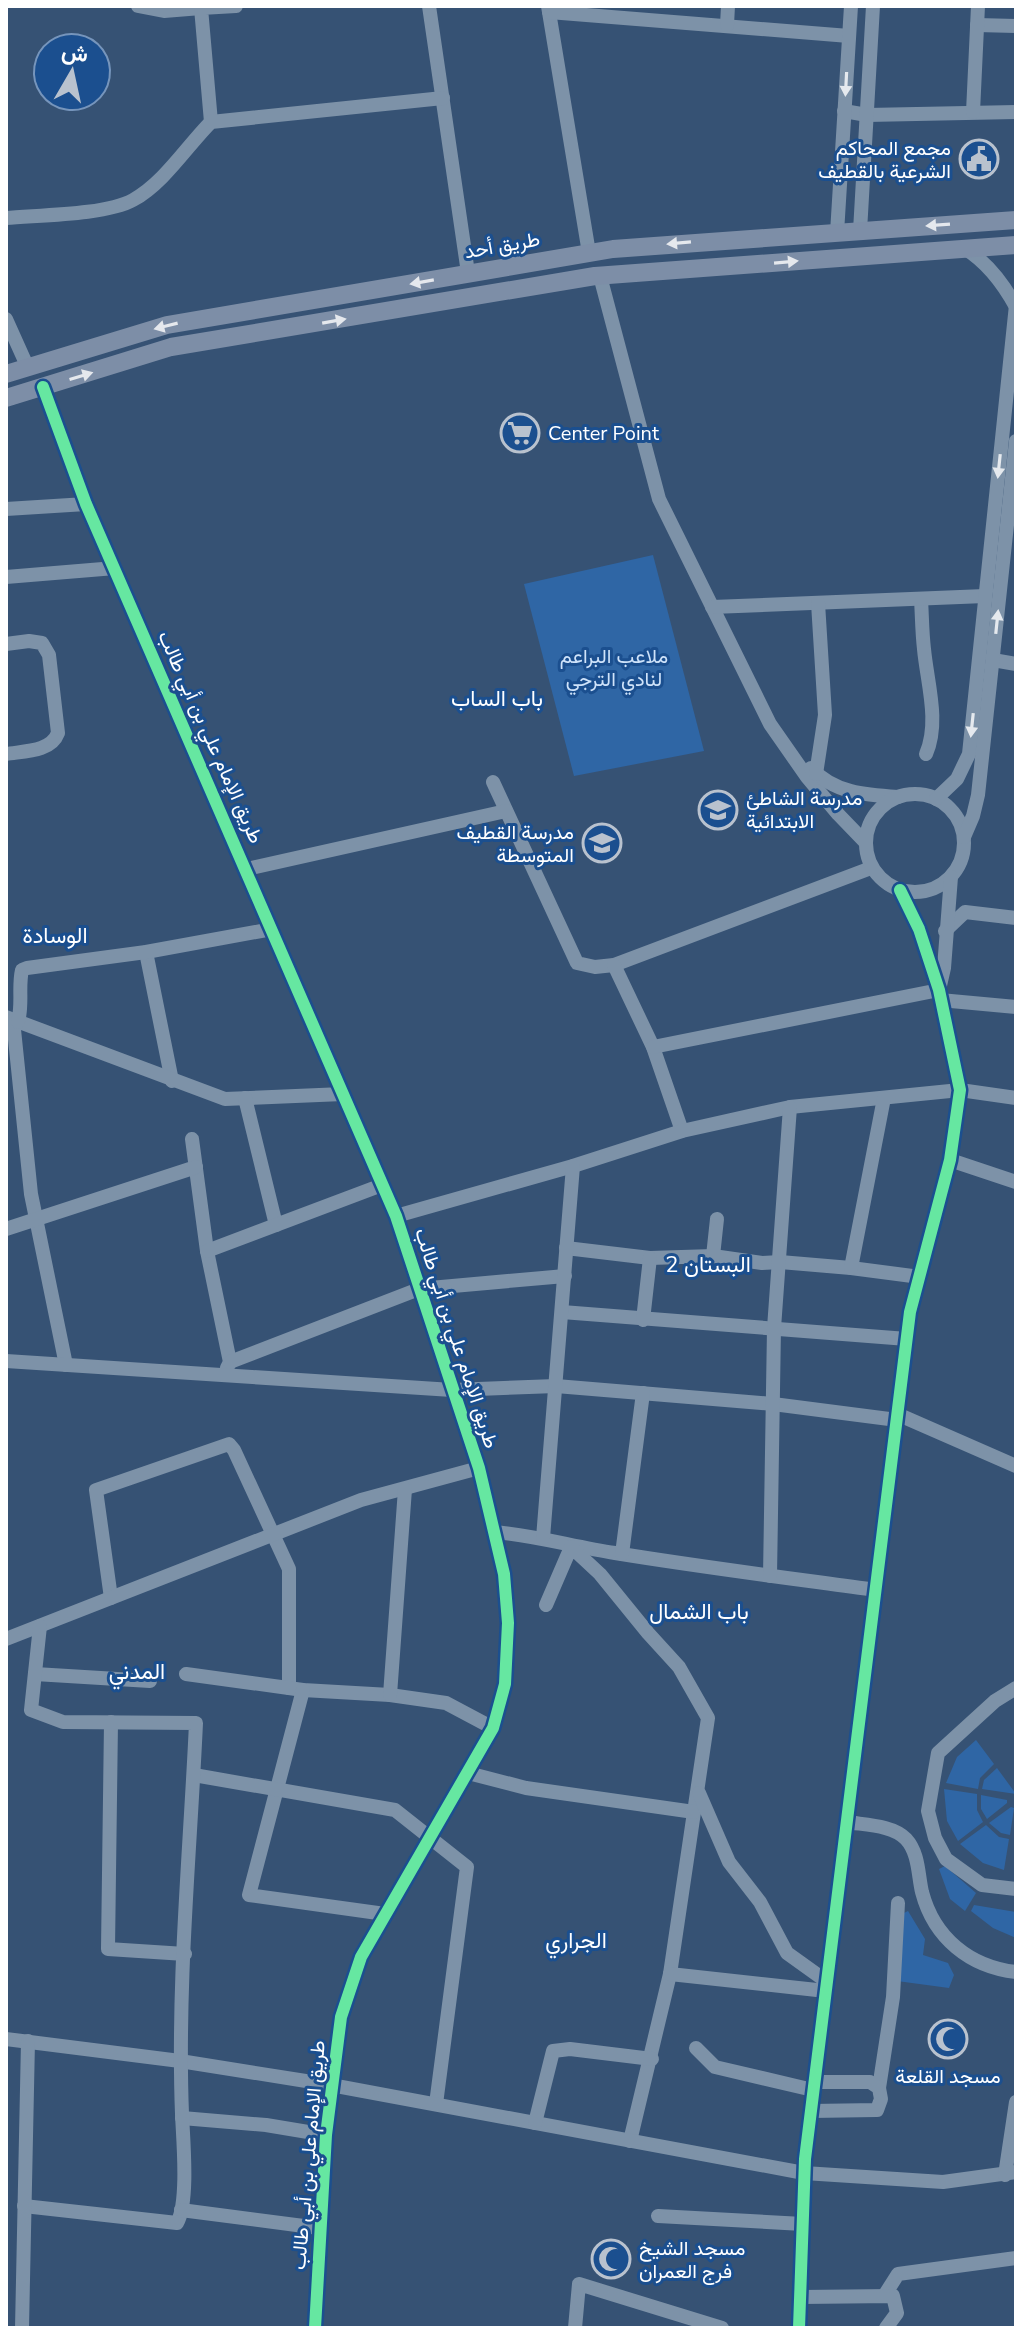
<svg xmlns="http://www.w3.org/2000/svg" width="1022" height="2334" viewBox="0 0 1022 2334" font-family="'Nunito Sans',Vazirmatn,sans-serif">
	<rect width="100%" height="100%" fill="#365274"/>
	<g fill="#2f66a5">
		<polygon points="653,555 704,751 574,776 524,584"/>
		<polygon points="976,1740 994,1764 980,1778 978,1789 946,1783 957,1757"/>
		<polygon points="997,1768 1016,1794 982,1789 984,1780"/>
		<polygon points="944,1789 977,1794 977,1810 983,1822 958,1841 947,1821"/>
		<polygon points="981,1795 1007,1800 1007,1803 987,1819 981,1809"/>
		<polygon points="1011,1807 1014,1808 1010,1835 1001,1833 989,1823"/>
		<polygon points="986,1825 999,1837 1009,1839 1004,1870 983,1863 960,1844"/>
		<polygon points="945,1866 976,1893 965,1911 950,1899 939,1869"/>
		<polygon points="974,1905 1016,1912 1016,1938 993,1928 971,1911"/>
		<polygon points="908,1911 925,1939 923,1955 948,1963 954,1975 949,1988 897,1981 900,1915"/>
	</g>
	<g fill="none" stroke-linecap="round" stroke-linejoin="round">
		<g stroke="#7d92a8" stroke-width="14">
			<polyline points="138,6 164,11 201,8"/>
			<polyline points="429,6 468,273"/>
			<polyline points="548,6 589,253"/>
			<polyline points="549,12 849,36"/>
			<polyline points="727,25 728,6"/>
			<polyline points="977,25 1016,26"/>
			<polyline points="844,111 867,115 1016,112"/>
			<polyline points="973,112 978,6"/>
			<polyline points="211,122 201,8 236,6"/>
			<path d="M6,218c33,-3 100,-3 127,-18 31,-17 54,-54 78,-78l232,-24"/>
			<polyline points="860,231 873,6"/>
			<polyline points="837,233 851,6"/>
			<path d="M964,248c23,14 39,35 52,59"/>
			<polyline points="600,276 659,499 770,724 807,777 838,814 865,842"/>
			<polyline points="6,319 28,368"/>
			<polyline points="43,387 86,504 396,1216 479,1468 504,1574 508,1623 505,1684 493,1728 361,1957 341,2017 326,2135 315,2328"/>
			<polyline points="6,509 86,504"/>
			<polyline points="6,577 115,568"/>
			<path d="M921,599c1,16 1,33 3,50 3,33 16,73 2,105"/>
			<polyline points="712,607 985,596"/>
			<path d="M6,644l23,-3 13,2 7,12 9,78c-7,19 -34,18 -52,21"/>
			<polyline points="993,660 1016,664"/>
			<path d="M811,768c23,25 54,27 87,29"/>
			<polyline points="816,774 825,715 818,603"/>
			<polyline points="493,782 577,963 595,967 614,965 871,868"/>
			<circle cx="915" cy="843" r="49"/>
			<polyline points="936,799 957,779 969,754 1016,305"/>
			<polyline points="964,837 973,816 978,795 1016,441"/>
			<polyline points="247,869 506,811"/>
			<polyline points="945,931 965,912 1016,918"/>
			<polyline points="146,952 172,1081"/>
			<polyline points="614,965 653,1047 682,1131"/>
			<polyline points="939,990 944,968 951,877"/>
			<polyline points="940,1000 1016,1007"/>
			<polyline points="6,1017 225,1099 343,1094"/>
			<polyline points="13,1020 31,1194 66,1365"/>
			<path d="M18,1022c5,-18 0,-35 4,-52l5,-2 119,-16 126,-23"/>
			<polyline points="653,1047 939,990"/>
			<polyline points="245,1098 276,1225"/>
			<polyline points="192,1139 207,1251 230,1362 227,1368"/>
			<polyline points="950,1160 1016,1182"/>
			<polyline points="396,1216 573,1166 682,1131 790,1107 960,1090 1016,1098"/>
			<polyline points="6,1229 196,1167"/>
			<polyline points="566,1248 650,1258 713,1256 762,1263 780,1262 851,1268 920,1277"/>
			<polyline points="207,1251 382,1185"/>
			<polyline points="713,1256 717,1219"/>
			<polyline points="851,1268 884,1098"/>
			<polyline points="562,1312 907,1339"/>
			<polyline points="643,1320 650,1258"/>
			<polyline points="6,1361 452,1390 556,1386 773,1404 897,1420"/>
			<polyline points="230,1362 419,1289 565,1276"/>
			<polyline points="897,1414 1016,1466"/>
			<path d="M494,1532c41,3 80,15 121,21 86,14 173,25 261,37"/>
			<polyline points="543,1538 573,1166"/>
			<polyline points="622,1554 643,1393"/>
			<polyline points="770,1576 774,1328 790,1107"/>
			<polyline points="111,1598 96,1490 229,1444 234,1450 289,1569 289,1688"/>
			<polyline points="546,1605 571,1547 600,1574 648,1633 679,1667 708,1718 670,1974 630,2141"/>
			<polyline points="6,1639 361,1500 479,1468"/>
			<polyline points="35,1674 150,1681"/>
			<polyline points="186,1674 303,1690 390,1695 446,1703 493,1728"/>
			<polyline points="1016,1688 995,1701 938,1753 928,1811 935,1838 946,1859 982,1885 1016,1889"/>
			<polyline points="303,1690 249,1895 385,1914"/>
			<polyline points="390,1695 405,1489"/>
			<polyline points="111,1722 108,1949 185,1954"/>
			<polyline points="468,1773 526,1788 694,1812"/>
			<polyline points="194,1775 395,1810 467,1867 436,2104"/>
			<polyline points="699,1793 729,1862 760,1902 787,1953 826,1981"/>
			<path d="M847,1822c18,3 46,3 59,17 13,14 12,36 16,53 12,46 48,75 94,80"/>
			<polyline points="670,1974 826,1991"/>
			<polyline points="6,2039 180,2061 331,2085 804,2173 943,2182 1016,2172"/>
			<polyline points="696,2048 715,2067 813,2090"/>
			<polyline points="879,2088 893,1997 898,1903"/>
			<polyline points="811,2111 877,2110 881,2099 879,2088 870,2082 814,2082"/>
			<polyline points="182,2118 266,2125 326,2135"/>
			<polyline points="535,2123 553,2051 570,2049 652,2059"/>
			<polyline points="1005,2175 1016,2102"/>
			<path d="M24,2206l153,17c12,-21 6,-84 5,-109 -5,-130 8,-261 14,-391l-133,-1 -32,-12 9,-84"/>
			<polyline points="181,2210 319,2228"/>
			<polyline points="658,2216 803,2224"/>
			<polyline points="884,2296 898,2274 1016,2258"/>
			<polyline points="801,2297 893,2296 897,2313 886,2328"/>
			<polyline points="22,2328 28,2041"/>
			<polyline points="575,2328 579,2284 722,2328"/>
			<polyline points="799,2328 805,2159 910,1312 950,1160 960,1090 939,990 919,929 900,890"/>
		</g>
		<g stroke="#7d8ea7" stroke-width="18">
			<polyline points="6,374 167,325 613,249 1016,220"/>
			<polyline points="6,398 171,347 595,276 1016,245"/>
		</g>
		<defs>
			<g id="cycleway">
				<polyline points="43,387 86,504 396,1216 479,1468 504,1574 508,1623 505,1684 493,1728 361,1957 341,2017 326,2135 315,2328"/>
				<polyline points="799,2328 805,2159 910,1312 950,1160 960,1090 939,990 919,929 900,890"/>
			</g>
		</defs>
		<use href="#cycleway" stroke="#1b4f8f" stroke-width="17"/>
		<use href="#cycleway" stroke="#66e7a1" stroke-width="12"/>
	</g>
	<defs><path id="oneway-solid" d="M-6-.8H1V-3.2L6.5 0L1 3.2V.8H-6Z" transform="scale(2)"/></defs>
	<g fill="#e5e9ee">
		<use href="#oneway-solid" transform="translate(846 84) rotate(93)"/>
		<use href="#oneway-solid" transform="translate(999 466) rotate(96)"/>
		<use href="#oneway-solid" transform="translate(997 622) rotate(-84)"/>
		<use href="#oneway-solid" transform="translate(972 725) rotate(96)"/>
	</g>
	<g fill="#e5e8ed">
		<use href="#oneway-solid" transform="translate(938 225) rotate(176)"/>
		<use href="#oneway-solid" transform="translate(679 243) rotate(175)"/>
		<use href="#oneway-solid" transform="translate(786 262) rotate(-5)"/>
		<use href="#oneway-solid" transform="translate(422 282) rotate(170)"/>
		<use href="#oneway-solid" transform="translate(334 321) rotate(-10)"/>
		<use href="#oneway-solid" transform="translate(166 326) rotate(166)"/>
		<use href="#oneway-solid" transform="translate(81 376) rotate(-17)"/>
	</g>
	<defs>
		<symbol id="civic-ring" viewBox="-11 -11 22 22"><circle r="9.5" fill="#1b4f8f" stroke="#b9c2ce" stroke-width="1.5"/><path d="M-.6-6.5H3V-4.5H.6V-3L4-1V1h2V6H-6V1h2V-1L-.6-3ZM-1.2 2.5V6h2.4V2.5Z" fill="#b9c2ce"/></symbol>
		<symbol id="supermarket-ring" viewBox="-11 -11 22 22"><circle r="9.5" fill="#1b4f8f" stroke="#b9c2ce" stroke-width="1.5"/><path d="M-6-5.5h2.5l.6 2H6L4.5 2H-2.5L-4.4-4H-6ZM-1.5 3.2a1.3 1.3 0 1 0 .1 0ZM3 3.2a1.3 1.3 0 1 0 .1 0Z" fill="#b9c2ce"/></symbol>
		<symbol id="school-ring" viewBox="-11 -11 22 22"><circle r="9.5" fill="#1b4f8f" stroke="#b9c2ce" stroke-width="1.5"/><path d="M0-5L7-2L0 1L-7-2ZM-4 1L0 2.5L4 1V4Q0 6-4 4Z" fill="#b9c2ce"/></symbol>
		<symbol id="mosque-ring" viewBox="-11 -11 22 22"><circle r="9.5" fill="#1b4f8f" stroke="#b9c2ce" stroke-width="1.5"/><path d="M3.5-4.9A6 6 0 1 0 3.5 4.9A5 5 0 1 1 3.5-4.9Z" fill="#b9c2ce"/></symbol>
	</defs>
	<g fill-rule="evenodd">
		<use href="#civic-ring" x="957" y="137" width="44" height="44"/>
		<use href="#supermarket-ring" x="498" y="411" width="44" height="44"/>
		<use href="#school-ring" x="696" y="788" width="44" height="44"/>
		<use href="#school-ring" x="580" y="821" width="44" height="44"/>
		<use href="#mosque-ring" x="926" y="2017" width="44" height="44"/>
		<use href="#mosque-ring" x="589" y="2237" width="44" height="44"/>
	</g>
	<g text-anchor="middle" stroke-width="6" stroke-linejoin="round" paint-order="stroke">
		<g font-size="20" fill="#fff" stroke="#1b4f8f" text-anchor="start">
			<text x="951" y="155" text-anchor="end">مجمع المحاكم<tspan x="951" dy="23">الشرعية بالقطيف</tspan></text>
			<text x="548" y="440">Center Point</text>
			<text x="746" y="805">مدرسة الشاطئ<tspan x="746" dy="23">الابتدائية</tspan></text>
			<text x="574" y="839" text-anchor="end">مدرسة القطيف<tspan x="574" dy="23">المتوسطة</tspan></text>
			<text x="948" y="2083" text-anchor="middle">مسجد القلعة</text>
			<text x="639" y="2255">مسجد الشيخ<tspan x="639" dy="23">فرج العمران</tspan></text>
		</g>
		<g font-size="20" fill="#fff" stroke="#1b4f8f">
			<text transform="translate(502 245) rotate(-10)" y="7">طريق أحد</text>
			<text transform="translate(211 737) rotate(66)" y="7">طريق الإمام علي بن أبي طالب</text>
			<text transform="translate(457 1338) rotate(72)" y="7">طريق الإمام علي بن أبي طالب</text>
			<text transform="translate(308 2155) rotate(-85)" y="7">طريق الإمام علي بن أبي طالب</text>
		</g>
		<g font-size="20" fill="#cfe3fa" stroke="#1b4f8f">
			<text x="614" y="663">ملاعب البراعم<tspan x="614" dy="23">لنادي الترجي</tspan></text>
		</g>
		<g font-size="22" fill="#fff" stroke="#1b4f8f">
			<text x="497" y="706">باب الساب</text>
			<text x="55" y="943">الوسادة</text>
			<text x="708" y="1272">البستان 2</text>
			<text x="699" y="1619">باب الشمال</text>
			<text x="137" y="1679">المدني</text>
			<text x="576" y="1948">الجراري</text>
		</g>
	</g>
	<rect width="1022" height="2334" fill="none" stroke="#ffffff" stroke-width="16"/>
	<g transform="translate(72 72) rotate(9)"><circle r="38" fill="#1b4f8f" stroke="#7695bc" stroke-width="2"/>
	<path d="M0-6L14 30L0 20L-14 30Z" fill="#b9c2ce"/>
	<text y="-12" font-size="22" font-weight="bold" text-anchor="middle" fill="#ffffff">ش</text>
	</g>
</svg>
